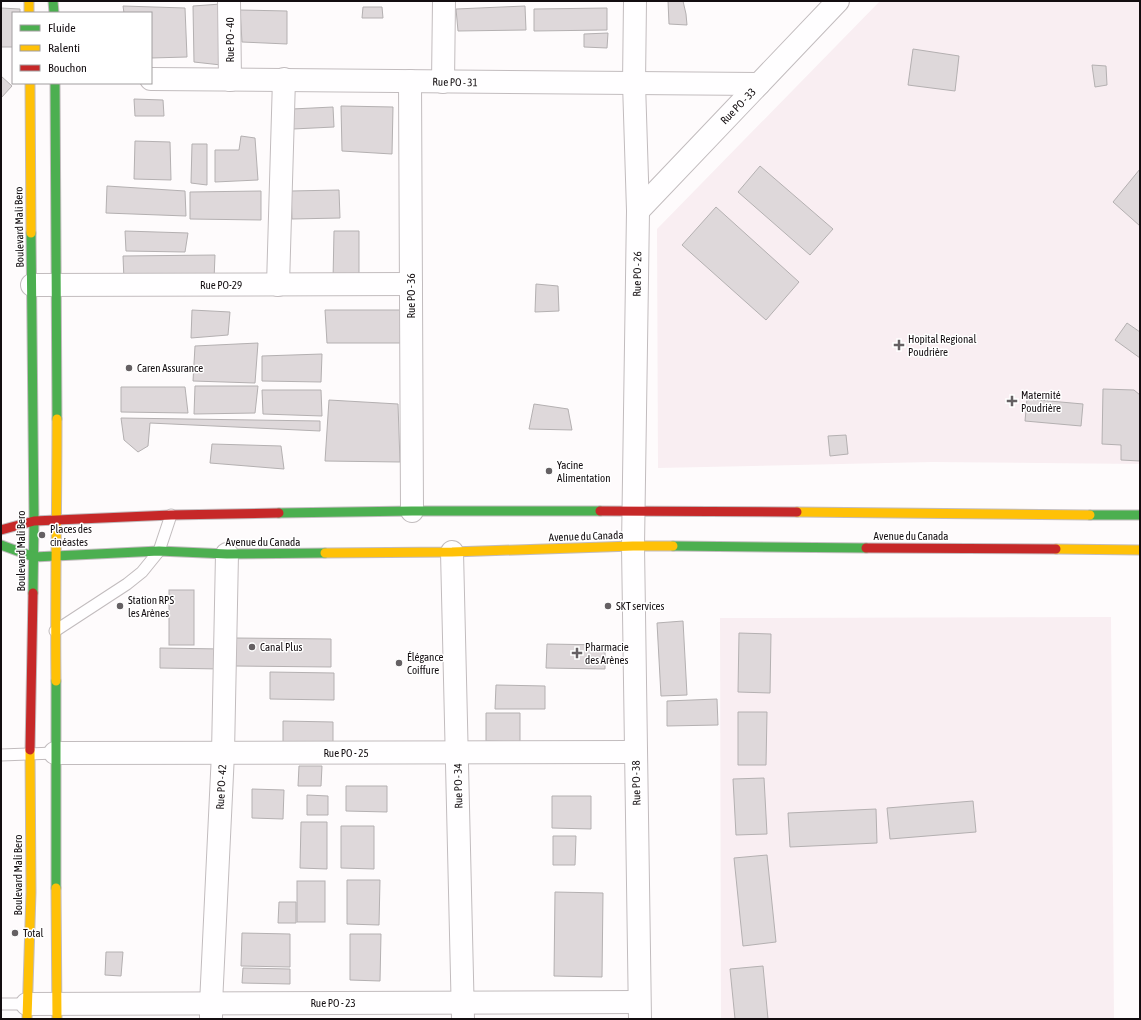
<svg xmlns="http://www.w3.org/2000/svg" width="1141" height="1020" viewBox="0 0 1141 1020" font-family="'Asap Condensed',sans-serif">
	<rect width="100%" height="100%" fill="#fefbfc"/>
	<g fill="#f9eef2">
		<polygon points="880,1 1140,1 1140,464 932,462 658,468 657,229"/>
		<polygon points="1111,617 1114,1019 721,1019 720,618"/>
	</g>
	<g fill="#ded8da" stroke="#b4b0b1">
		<polygon points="668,1 683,1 686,14 687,25 669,24"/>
		<polygon points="221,4 221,65 194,62 193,6"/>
		<polygon points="123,6 185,8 187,57 151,58 151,13 124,13"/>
		<polygon points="525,6 526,30 458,31 456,9"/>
		<polygon points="363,7 382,7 383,18 362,18"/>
		<polygon points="1,8 20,9 20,13 13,13 13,47 1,47"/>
		<polygon points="607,8 607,30 534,31 534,9"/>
		<polygon points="240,10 287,11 287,44 242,42"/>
		<polygon points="608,33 607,48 584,47 584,34"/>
		<polygon points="913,49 959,56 955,91 908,85"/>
		<polygon points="1092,65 1106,66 1107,85 1095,87"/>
		<polygon points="1,76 12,86 1,98"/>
		<polygon points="134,99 163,100 164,116 135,116"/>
		<polygon points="341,106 393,107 392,154 342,151"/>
		<polygon points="333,107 334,127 293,129 292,109"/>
		<polygon points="241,136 255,138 258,180 215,182 215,150 239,150"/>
		<polygon points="135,141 170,142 171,180 134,179"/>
		<polygon points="192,144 207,144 207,185 191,183"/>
		<polygon points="760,166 833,229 810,255 738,192"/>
		<polygon points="1140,169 1140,226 1113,202"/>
		<polygon points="107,186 185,191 186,216 106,213"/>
		<polygon points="339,190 340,218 292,219 291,191"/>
		<polygon points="261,191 261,220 190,219 190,192"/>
		<polygon points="716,207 799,282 766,320 682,245"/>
		<polygon points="125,231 188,233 185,252 126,251"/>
		<polygon points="334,231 359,231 359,279 333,280"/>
		<polygon points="215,255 214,280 124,280 123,256"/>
		<polygon points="536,284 558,286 559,311 535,312"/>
		<polygon points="192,310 230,312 228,335 191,338"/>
		<polygon points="325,310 405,310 405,343 327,343"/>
		<polygon points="1127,323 1140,332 1140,358 1115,340"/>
		<polygon points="258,343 255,383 193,381 195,346"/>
		<polygon points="322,354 321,382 262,381 262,356"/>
		<polygon points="195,386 258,386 255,413 194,414"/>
		<polygon points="121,387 185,387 188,413 121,412"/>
		<polygon points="1103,389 1134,390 1140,395 1140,461 1121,460 1121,445 1102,444"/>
		<polygon points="262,390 321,390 322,416 263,414"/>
		<polygon points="1027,399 1083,404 1081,426 1025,421"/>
		<polygon points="329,400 398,404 400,462 325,461"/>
		<polygon points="534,404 568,409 572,430 529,429"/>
		<polygon points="121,418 320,421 320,431 150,423 148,446 138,452 124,440"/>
		<polygon points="846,435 848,454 830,456 828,436"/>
		<polygon points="212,444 281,446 284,469 210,463"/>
		<rect x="169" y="590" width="25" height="55"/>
		<polygon points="683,621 687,695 661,696 657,623"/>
		<polygon points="739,633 771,634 770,693 738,692"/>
		<polygon points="235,638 331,639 331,667 235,666"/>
		<polygon points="547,644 605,645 605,669 546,668"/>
		<polygon points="160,648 221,649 221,669 160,668"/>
		<polygon points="270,672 334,673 334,700 270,699"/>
		<polygon points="496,685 545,686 545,709 495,709"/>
		<polygon points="717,699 718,725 667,726 667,701"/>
		<polygon points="738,712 767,712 766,765 738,765"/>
		<polygon points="486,713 520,713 520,742 486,741"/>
		<polygon points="283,721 333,722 333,747 283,747"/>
		<polygon points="299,766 322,766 321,786 298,786"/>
		<polygon points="764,778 767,834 736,835 733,779"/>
		<polygon points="346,786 387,786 387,812 346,811"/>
		<polygon points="252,789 284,790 283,819 252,818"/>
		<polygon points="307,795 328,796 328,815 307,815"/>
		<polygon points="552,796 591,796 591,829 552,828"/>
		<polygon points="973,801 976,832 890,839 887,808"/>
		<polygon points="876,809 877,843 790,847 788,813"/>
		<polygon points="301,822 327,822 327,869 300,868"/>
		<polygon points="341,826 374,826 374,869 341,868"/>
		<polygon points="553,836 576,836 575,865 553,865"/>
		<polygon points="767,855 776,942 743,946 734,858"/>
		<polygon points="347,880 380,880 379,925 347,924"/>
		<rect x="297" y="881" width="28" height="41"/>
		<polygon points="555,892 603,893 602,977 554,976"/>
		<polygon points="279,902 296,902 296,923 278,923"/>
		<polygon points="242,933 290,934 290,967 241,966"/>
		<polygon points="350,934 381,934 380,981 350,980"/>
		<polygon points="106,952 123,952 121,976 105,975"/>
		<polygon points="763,966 768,1019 735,1019 730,969"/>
		<polygon points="243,968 290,969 290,984 242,983"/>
	</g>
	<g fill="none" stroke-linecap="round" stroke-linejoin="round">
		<defs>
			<g id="lane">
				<polyline points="55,631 127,584 142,572 159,551 171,515"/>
				<polyline points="1,755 55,753"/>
				<polyline points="1,1004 27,1004"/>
			</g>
			<g id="street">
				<polyline points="229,1 230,80"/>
				<polyline points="635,1 634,83 638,211 633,546 640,1019"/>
				<polyline points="151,79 759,84"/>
				<polyline points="410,81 412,511"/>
				<polyline points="443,82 444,1"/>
				<polyline points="638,211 838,1"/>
				<polyline points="32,285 411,284"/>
				<polyline points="278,285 284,79"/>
				<polyline points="452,552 463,1019"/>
				<polyline points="55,753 636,752"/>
				<polyline points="27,1004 639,1002"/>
				<polyline points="211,1019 211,1004 223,753 227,554"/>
			</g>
			<g id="fast">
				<polyline points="53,1 54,13"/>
				<polyline points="55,83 57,419"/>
				<polyline points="31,233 34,521 33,593"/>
				<polyline points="279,513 412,511 600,511"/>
				<polyline points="1090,515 1140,515"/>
				<polyline points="1,545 34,557 159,551 227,554 325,553"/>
				<polyline points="673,546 866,548"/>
				<polyline points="56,681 56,888"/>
			</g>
			<g id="slow">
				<polyline points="29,1 29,13"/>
				<polyline points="30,83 31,233"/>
				<polyline points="797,512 1090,515"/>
				<polyline points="1056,549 1140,550"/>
				<polyline points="325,553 452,552 633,546 673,546"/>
				<path d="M56,681c-1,-88 1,-175 1,-262"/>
				<polyline points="56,888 57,1019"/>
				<polyline points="27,1019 31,892 30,750"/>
			</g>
			<g id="jam">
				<polyline points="600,511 797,512"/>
				<polyline points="1,530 34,521 171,515 279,513"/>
				<polyline points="866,548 1056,549"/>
				<polyline points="30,750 33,593"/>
			</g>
		</defs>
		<use href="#lane" stroke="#c2bcbe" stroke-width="13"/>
		<use href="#street" stroke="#c2bcbe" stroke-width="24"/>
		<use href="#fast" stroke="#c2bcbe" stroke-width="11"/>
		<use href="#slow" stroke="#c2bcbe" stroke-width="11"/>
		<use href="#jam" stroke="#c2bcbe" stroke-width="11"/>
		<use href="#lane" stroke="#fffeff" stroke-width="11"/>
		<use href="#street" stroke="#fffeff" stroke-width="22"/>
		<use href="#fast" stroke="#4caf50" stroke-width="9"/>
		<use href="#slow" stroke="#ffc107" stroke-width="9"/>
		<use href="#jam" stroke="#c62828" stroke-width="9"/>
	</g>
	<g fill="#656063" stroke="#fff" stroke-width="1.5">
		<path d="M897 339h4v4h4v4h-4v4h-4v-4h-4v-4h4z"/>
		<circle cx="129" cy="368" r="4"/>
		<path d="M1010 395h4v4h4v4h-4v4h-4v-4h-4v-4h4z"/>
		<circle cx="549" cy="471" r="4"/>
		<circle cx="42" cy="535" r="4"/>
		<circle cx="120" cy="606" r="4"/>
		<circle cx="608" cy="606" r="4"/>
		<circle cx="252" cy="647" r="4"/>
		<path d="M575 647h4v4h4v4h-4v4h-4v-4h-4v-4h4z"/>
		<circle cx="399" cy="663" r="4"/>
		<circle cx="15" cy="933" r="4"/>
	</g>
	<g text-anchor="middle" stroke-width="3" stroke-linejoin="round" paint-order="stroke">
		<g font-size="11" fill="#130d10" stroke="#fff">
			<text transform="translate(230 40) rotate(-90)" y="4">Rue PO - 40</text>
			<text transform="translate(455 82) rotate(1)" y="4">Rue PO - 31</text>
			<text transform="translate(738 106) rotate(-46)" y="4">Rue PO - 33</text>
			<text transform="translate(19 227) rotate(-91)" y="4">Boulevard Mali Bero</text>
			<text transform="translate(637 274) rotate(-89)" y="4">Rue PO - 26</text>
			<text x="221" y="289">Rue PO-29</text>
			<text transform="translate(411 296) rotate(-90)" y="4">Rue PO - 36</text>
			<text transform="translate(586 536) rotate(-2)" y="4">Avenue du Canada</text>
			<text x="911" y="540">Avenue du Canada</text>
			<text x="263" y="546">Avenue du Canada</text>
			<text transform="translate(21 551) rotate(-90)" y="4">Boulevard Mali Bero</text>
			<text x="346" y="757">Rue PO - 25</text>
			<text transform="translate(636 783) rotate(-91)" y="4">Rue PO - 38</text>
			<text transform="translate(458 786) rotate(-91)" y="4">Rue PO - 34</text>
			<text transform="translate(221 787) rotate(-87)" y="4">Rue PO - 42</text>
			<text transform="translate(18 875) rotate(-90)" y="4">Boulevard Mali Bero</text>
			<text x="333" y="1007">Rue PO - 23</text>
		</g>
		<g font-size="11" fill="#130d10" stroke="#fff" text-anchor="start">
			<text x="908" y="343">Hopital Regional<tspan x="908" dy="13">Poudrière</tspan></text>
			<text x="137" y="372">Caren Assurance</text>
			<text x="1021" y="399">Maternité<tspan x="1021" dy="13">Poudrière</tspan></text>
			<text x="557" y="469">Yacine<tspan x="557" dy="13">Alimentation</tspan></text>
			<text x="50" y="533">Places des<tspan x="50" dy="13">cinéastes</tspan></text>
			<text x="128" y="604">Station RPS<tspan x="128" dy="13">les Arènes</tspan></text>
			<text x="616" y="610">SKT services</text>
			<text x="260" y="651">Canal Plus</text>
			<text x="585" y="651">Pharmacie<tspan x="585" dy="13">des Arènes</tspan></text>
			<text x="407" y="661">Élégance<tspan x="407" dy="13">Coiffure</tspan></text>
			<text x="23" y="937">Total</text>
		</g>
	</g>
	<rect width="1141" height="1020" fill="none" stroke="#130d10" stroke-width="4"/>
	<rect x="12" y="12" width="140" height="72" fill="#ffffff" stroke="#a19e9f"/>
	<rect x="20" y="25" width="20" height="6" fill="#4caf50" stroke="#a19e9f"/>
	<text x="48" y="32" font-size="12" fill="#130d10">Fluide</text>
	<rect x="20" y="45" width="20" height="6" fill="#ffc107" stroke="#a19e9f"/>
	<text x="48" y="52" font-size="12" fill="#130d10">Ralenti</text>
	<rect x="20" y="65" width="20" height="6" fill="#c62828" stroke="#a19e9f"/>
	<text x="48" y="72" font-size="12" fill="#130d10">Bouchon</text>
</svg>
